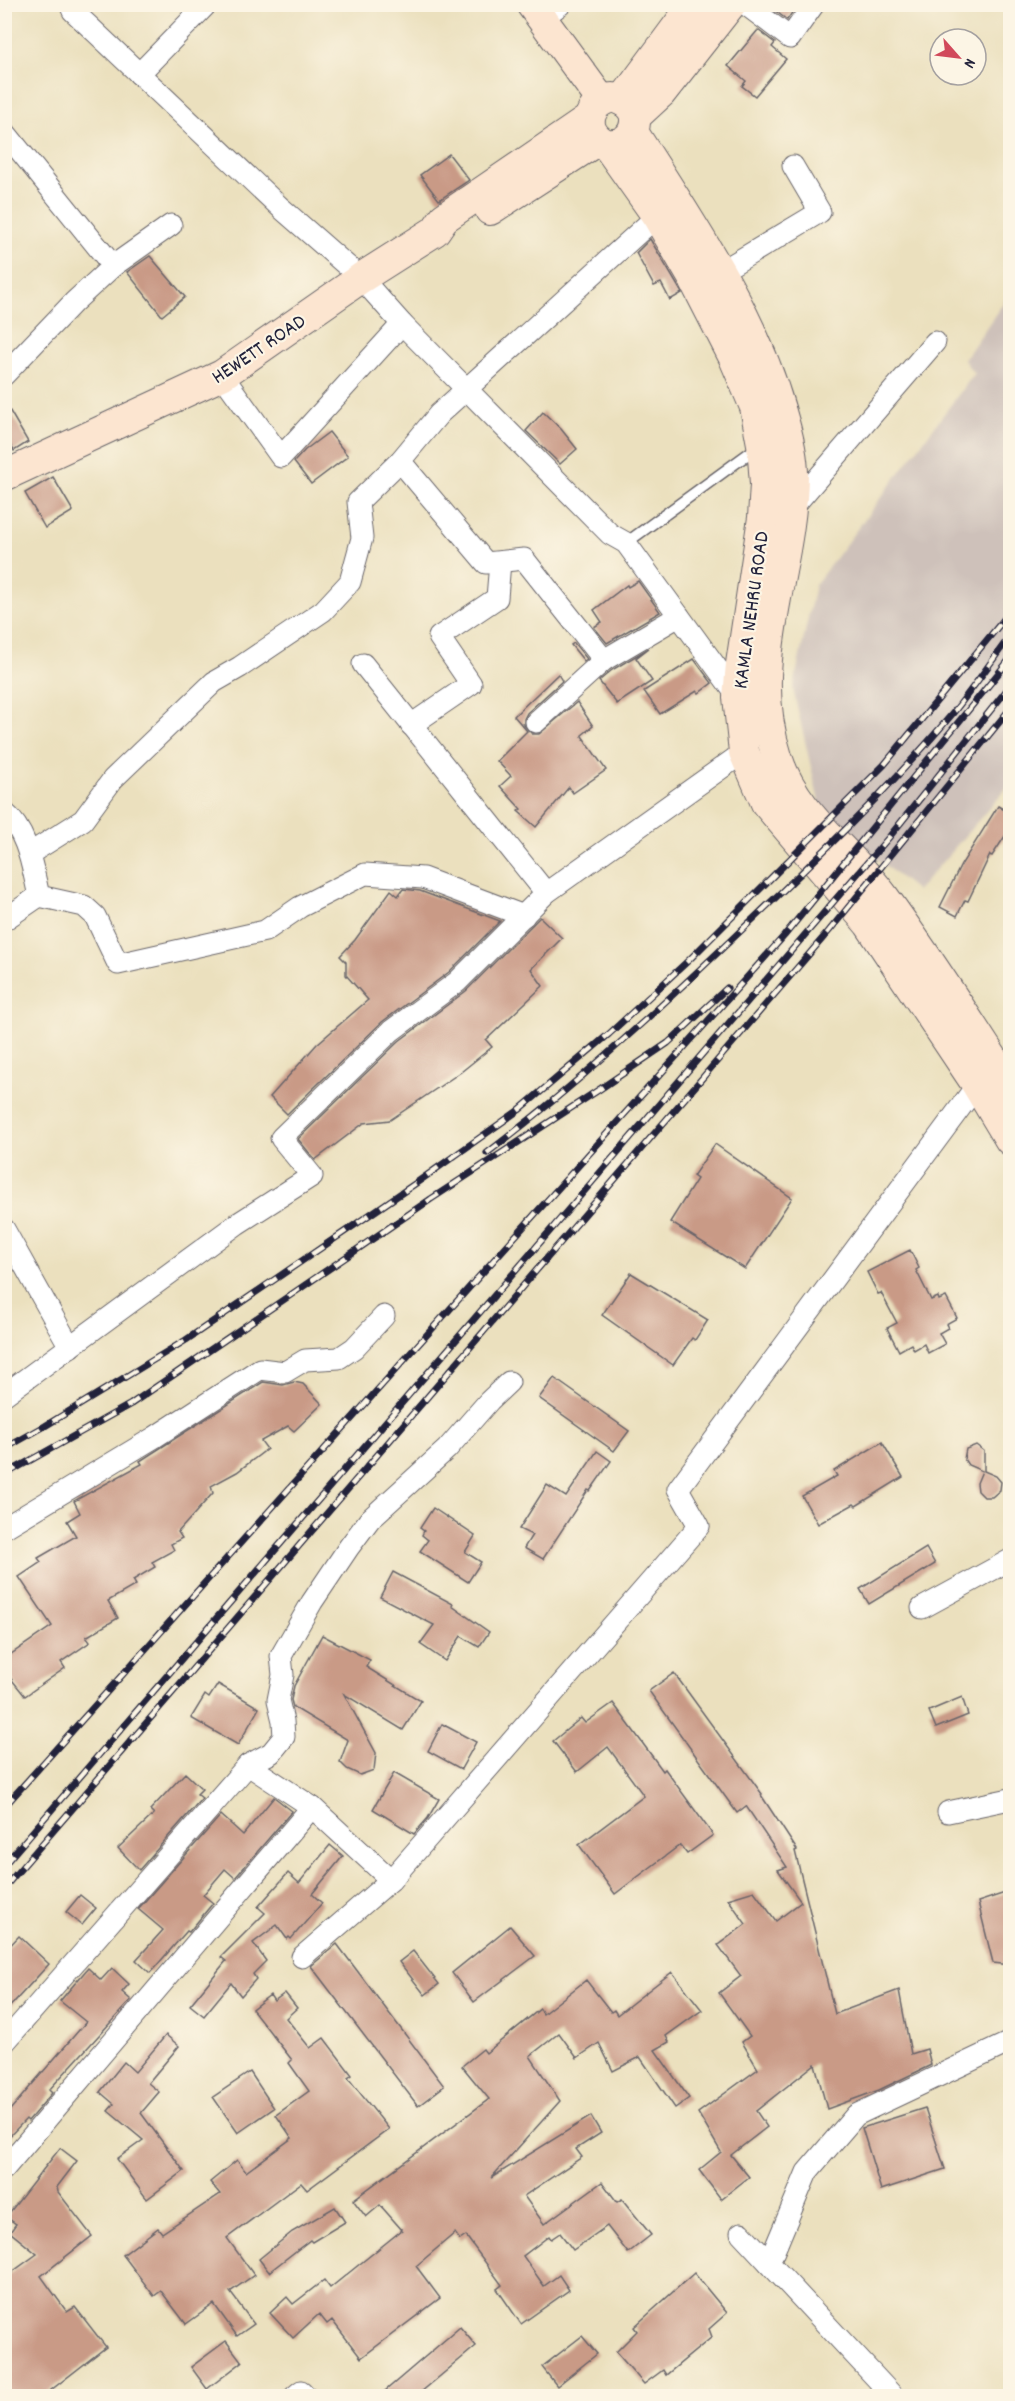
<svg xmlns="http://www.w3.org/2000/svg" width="1015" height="2401" viewBox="0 0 1015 2401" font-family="Dekko,sans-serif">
	<rect width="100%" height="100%" fill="#fcf5e5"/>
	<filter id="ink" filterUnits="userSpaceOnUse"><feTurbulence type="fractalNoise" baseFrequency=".0167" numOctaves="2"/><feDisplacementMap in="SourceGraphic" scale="12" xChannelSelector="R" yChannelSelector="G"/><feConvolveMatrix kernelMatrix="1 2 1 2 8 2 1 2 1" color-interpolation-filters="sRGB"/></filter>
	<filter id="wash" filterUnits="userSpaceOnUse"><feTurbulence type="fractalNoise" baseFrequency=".008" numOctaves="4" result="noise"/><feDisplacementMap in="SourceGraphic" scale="24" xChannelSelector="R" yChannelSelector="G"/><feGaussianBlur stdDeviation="1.35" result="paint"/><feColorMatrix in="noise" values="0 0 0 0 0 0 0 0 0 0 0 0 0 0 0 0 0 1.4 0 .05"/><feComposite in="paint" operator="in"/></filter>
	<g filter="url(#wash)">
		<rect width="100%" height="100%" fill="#ebe0be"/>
		<polygon fill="#cec1ba" points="1010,293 1010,784 917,891 822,815 793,689 815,585 974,374 964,360"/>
		<g id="blocks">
			<g fill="#c99a86">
				<polygon points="767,4 798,4 787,20"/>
				<polygon points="758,30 775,43 772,47 786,59 755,96 742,86 746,81 728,66"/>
				<polygon points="449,154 469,180 439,200 420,175"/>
				<polygon points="650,239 682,293 670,300 661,283 654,286 636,253"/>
				<polygon points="150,256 185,297 162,316 127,272"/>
				<polygon points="4,401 28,442 14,451 11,446 4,450"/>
				<polygon points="543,412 561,429 577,449 560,464 526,431"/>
				<polygon points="329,432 348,456 311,484 294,462 305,450"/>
				<polygon points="53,477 73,511 45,528 25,493"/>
				<polygon points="638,581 660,612 607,643 594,627 602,622 594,610 627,585 628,587"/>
				<polygon points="574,643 587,659 584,661 571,645"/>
				<polygon points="649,648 636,658 652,681 617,704 599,681 612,670"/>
				<polygon points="694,659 712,683 699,693 697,691 660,714 644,691"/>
				<polygon points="558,674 562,681 527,713 524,719 524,725 532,734 539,734 577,702 593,726 582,735 582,736 606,770 573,793 569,787 536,827 518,811 521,809 500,786 511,776 497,761 527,731 514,716"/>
				<polygon points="998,806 1011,814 1011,827 992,856 990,855 968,901 965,900 957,916 940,907 961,865"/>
				<polygon points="403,889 420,891 500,921 449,972 382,1022 287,1114 270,1097 317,1044 368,1000 346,975 346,962 340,956 355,940 391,890 398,896"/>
				<polygon points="540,917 562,938 531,969 543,986 486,1040 492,1047 461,1072 390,1120 364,1123 315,1160 298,1139 399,1041 466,991"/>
				<polygon points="715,1144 792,1198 745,1269 670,1222 697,1179 693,1176"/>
				<polygon points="910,1250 919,1268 916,1270 931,1300 938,1297 939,1300 946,1297 957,1318 946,1324 948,1328 939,1333 945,1344 928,1353 924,1344 914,1350 911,1344 899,1351 887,1328 897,1323 881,1293 878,1294 867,1272"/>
				<polygon points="631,1273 708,1320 695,1340 692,1338 673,1365 602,1315"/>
				<polygon points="554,1378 629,1431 614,1451 539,1398"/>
				<polygon points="263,1382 283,1385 294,1382 303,1384 322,1404 294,1431 288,1426 261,1441 267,1449 237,1472 211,1486 213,1493 178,1532 182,1538 171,1544 174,1550 152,1562 155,1567 133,1580 136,1585 108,1601 118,1618 86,1637 90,1642 61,1662 65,1668 25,1696 4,1670 4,1659 52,1626 19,1577 41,1562 38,1558 76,1536 67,1521 80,1513 74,1501 142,1464 140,1461"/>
				<polygon points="882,1442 903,1477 856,1506 854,1504 818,1524 802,1496 837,1476 834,1471"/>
				<polygon points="976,1445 984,1451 984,1471 996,1476 1001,1482 1000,1490 992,1497 984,1497 978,1491 977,1483 982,1471 968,1465 964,1459 966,1449"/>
				<polygon points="597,1451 611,1461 590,1491 588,1490 543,1559 524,1548 532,1535 519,1529 547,1485 566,1497"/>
				<polygon points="433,1508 475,1536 465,1552 481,1562 468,1582 420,1551 428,1540 422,1535 424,1531 420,1528"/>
				<polygon points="926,1548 935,1564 869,1604 860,1589"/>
				<polygon points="393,1572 453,1604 452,1606 489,1632 479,1647 461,1636 445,1661 420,1644 434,1625 380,1597"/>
				<polygon points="322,1635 370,1660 366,1667 421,1701 403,1730 344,1694 376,1753 374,1770 360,1775 347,1769 340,1762 348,1740 293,1707 291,1700 294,1686"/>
				<polygon points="674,1673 762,1794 761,1795 797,1850 795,1851 835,2014 899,1990 911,2054 927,2049 931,2065 879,2090 827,2109 815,2064 756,2111 767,2127 731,2155 749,2177 721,2199 699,2170 721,2152 698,2113 758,2069 742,2042 750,2036 719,1993 741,1976 718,1945 746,1924 728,1899 754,1891 776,1921 801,1902 778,1870 787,1867 746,1806 737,1813 649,1691"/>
				<polygon points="218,1684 259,1708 238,1745 191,1718 205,1695 209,1698"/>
				<polygon points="962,1697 968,1715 936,1728 929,1711"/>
				<polygon points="613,1703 663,1771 665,1769 713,1835 687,1854 680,1845 615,1894 579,1845 644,1796 608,1747 577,1772 553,1741 581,1718 585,1723"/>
				<polygon points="442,1724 476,1742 461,1769 428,1751"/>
				<polygon points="185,1773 202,1789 197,1794 202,1798 139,1870 118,1848 154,1814 150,1810"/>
				<polygon points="394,1773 439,1799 428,1818 414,1834 373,1809"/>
				<polygon points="274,1797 292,1811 235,1878 225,1869 203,1895 213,1903 189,1932 187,1931 150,1973 136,1960 163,1930 138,1909 221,1815 243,1835"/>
				<polygon points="330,1845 343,1856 312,1894 322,1903 291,1939 289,1937 287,1939 277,1925 253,1943 266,1961 253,1974 256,1979 241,1996 231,1983 204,2016 190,2005 226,1961 221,1957 265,1913 258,1907 288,1873 299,1883"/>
				<polygon points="1011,1891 1011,1965 993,1963 978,1902"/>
				<polygon points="80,1895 96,1908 82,1925 66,1912"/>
				<polygon points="510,1926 535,1956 474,2002 452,1973"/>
				<polygon points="19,1936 49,1964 4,2013 4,1952"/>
				<polygon points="337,1944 444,2086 418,2106 311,1966"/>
				<polygon points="413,1951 439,1984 425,1995 399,1962"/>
				<polygon points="88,1968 101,1980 112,1968 129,1984 122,1992 131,2000 49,2090 52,2093 28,2121 26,2119 4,2142 4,2117 86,2022 60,2001"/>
				<polygon points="672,1972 702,2010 666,2036 669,2042 655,2050 689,2098 675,2108 640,2057 613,2071 599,2043 577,2058 559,2033 530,2056 560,2101 491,2178 591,2116 601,2133 576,2149 582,2157 524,2196 544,2224 602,2182 617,2202 622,2199 651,2235 628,2253 607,2226 573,2250 560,2233 551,2239 549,2236 523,2256 544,2286 559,2275 569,2290 521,2324 497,2289 502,2285 466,2236 460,2240 455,2233 416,2266 440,2298 361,2358 332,2320 327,2324 319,2314 293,2338 270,2313 287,2297 293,2304 324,2280 330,2288 402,2230 380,2205 366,2217 353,2200 489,2099 462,2066 483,2049 486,2053 540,2009 543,2014 586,1980 611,2012 614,2010 617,2015"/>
				<polygon points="285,1993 297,2008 286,2018 310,2048 324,2038 352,2075 348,2078 389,2129 307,2190 301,2183 227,2238 254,2275 230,2292 254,2324 237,2336 214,2304 186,2324 161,2291 154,2296 123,2255 158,2228 162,2233 220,2194 210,2182 237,2160 246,2172 292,2138 276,2115 309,2091 289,2063 292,2060 252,2009 270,1995 274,2001"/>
				<polygon points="166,2035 179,2046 148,2083 159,2092 141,2113 184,2171 147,2199 117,2159 143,2140 108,2111 114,2104 100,2092 124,2062 135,2072"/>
				<polygon points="250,2072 274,2108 238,2133 213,2097"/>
				<polygon points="925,2108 945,2169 881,2190 862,2128"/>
				<polygon points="60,2148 77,2161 57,2187 58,2192 92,2236 41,2276 67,2312 75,2307 106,2347 42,2397 4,2397 4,2278 37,2254 10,2232 16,2224 6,2217"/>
				<polygon points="335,2207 345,2222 312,2242 310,2240 269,2272 259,2259 292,2232"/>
				<polygon points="694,2273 727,2313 709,2329 712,2337 666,2375 663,2370 644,2384 616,2352 637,2331 634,2327"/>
				<polygon points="460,2327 476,2346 415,2397 378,2397"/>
				<polygon points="582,2336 597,2354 557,2386 542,2367"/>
				<polygon points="226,2341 242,2362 207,2389 191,2367"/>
			</g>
		</g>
	</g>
	<g filter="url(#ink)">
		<use href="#blocks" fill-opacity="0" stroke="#686469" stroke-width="1.5"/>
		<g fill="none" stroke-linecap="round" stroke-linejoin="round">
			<defs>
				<polyline id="lane" points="626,543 759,446"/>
				<g id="street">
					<polyline points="70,4 73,11 281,208 361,278 402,324 610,534 626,543 738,697"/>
					<polyline points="745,4 790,38 814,4"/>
					<polyline points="541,19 561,4"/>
					<polyline points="139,74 207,4"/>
					<polyline points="4,131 113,266"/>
					<polyline points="720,272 820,212 793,166"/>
					<polyline points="4,375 74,302 113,266 171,225"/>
					<polyline points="222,375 281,457 402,324"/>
					<polyline points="400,461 486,563 524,559 604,660 536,722"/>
					<polyline points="792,508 935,342"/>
					<polyline points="604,660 679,616"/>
					<polyline points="363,664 546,893"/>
					<polyline points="411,725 471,684 439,637 497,598 500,562"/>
					<path d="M4,812c24,20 28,55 35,84l45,10 11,10 23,48 147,-33 35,-24 65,-33 58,4 101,38"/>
					<polyline points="29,854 83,820 113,779 214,682 240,667 323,611 350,582 362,538 358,502 400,461 439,414 657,216"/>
					<polyline points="4,920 39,896"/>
					<polyline points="4,1229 70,1347"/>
					<polyline points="4,1395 237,1224 312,1176 281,1138 391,1031 457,982 546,893 744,752"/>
					<polyline points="4,1528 155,1437 260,1369 285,1372 305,1360 339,1358 354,1348 384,1316"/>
					<polyline points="922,1608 1010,1560"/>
					<polyline points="248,1765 271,1753 284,1737 283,1721 278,1700 283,1675 281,1656 312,1602 349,1547 370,1519 447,1449 489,1401 509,1382"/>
					<polyline points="948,1812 1010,1799"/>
					<polyline points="302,1957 391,1880 699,1526 678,1489 977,1085"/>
					<polyline points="4,2043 248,1765 312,1807 391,1880"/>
					<polyline points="4,2169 312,1807"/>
					<polyline points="741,2233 893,2396"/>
					<polyline points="769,2263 807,2172 856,2115 1010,2042"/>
					<polyline points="295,2396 301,2391 306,2396"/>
				</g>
				<g id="secondary">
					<polyline points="531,4 602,101"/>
					<polyline points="622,101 694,4"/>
					<polyline points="635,117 661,93 731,4"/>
					<path d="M633,132c56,89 119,178 148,280 6,20 12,42 12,63 -1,98 -48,185 -16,282 18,58 73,93 107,140 45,61 85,125 126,188"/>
					<path d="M606,144c14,2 28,-6 29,-22 1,-8 -4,-15 -10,-20 -27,-17 -53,26 -19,42l51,72 36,62 41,80 21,49 7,37 3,40 -2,34 -22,146 -3,33 6,55 22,51 103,121 108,161 33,55"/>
					<polyline points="490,210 598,140"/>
					<polyline points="4,476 222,375 361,278 435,231 444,218 589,119"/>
				</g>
			</defs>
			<use href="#lane" stroke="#686469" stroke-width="13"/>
			<use href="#street" stroke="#686469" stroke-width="23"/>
			<use href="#secondary" stroke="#686469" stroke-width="32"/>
			<use href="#lane" stroke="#fff" stroke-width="10"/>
			<use href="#street" stroke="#fff" stroke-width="21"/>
			<use href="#secondary" stroke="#fce5d0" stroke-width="30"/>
			<defs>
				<g id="rail">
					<path d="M487,1153c86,-65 165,-138 243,-212 77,-73 155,-147 223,-228 20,-25 38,-51 57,-77"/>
					<polyline points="4,1449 45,1426 186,1340 419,1181 519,1110 609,1034 690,959 884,765 1010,612"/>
					<polyline points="4,1475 131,1404 431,1199 597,1091 668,1043 727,988"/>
					<polyline points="4,1807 784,936 1010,659"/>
					<polyline points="4,1865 890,836 1010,686"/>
					<polyline points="4,1888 829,931 1010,709"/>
				</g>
			</defs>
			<use href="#rail" stroke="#22223b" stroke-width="7"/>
			<use href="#rail" stroke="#fcf5e5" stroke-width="4.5" stroke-dasharray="14" stroke-linecap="butt"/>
		</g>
	</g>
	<g text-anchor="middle" stroke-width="4.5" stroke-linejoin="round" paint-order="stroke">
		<g font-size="21" fill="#22223b" stroke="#fcf5e5">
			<text transform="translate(258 348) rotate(-34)" y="7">HEWETT ROAD</text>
			<text transform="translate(750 610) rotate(-82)" y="7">KAMLA NEHRU ROAD</text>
		</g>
	</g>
	<rect width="1015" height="2401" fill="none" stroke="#fcf5e5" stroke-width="24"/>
	<g transform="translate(958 57) rotate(118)"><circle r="28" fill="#fcf5e5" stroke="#a5a1a1" stroke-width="1.5"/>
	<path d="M0-4.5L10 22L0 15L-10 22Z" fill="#d1495b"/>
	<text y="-9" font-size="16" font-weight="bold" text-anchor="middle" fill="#22223b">N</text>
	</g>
</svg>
